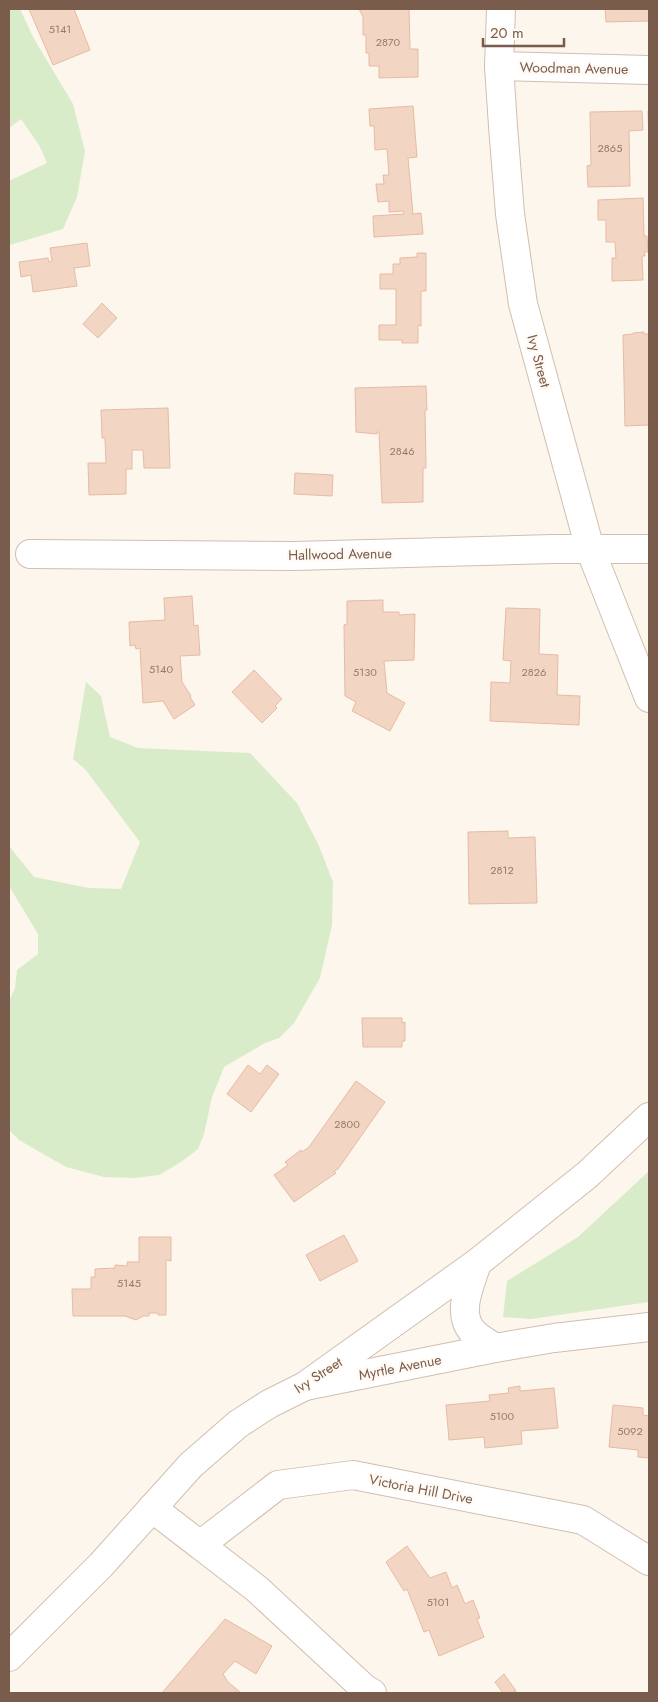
<svg xmlns="http://www.w3.org/2000/svg" width="658" height="1702" viewBox="0 0 658 1702" font-family="Jost,sans-serif">
	<rect width="100%" height="100%" fill="#fdf6ec"/>
	<g fill="#d8ecc9">
		<polygon points="9,9 20,9 33,37 73,104 85,151 77,197 63,229 10,245 9,181 47,163 39,145 21,119 9,128"/>
		<polygon points="86,682 101,696 110,737 138,748 250,753 297,803 319,846 333,882 332,925 320,978 294,1023 279,1038 265,1043 224,1067 212,1097 204,1134 198,1149 181,1162 159,1175 135,1178 104,1177 66,1167 19,1140 9,1130 9,1001 15,988 17,970 38,954 38,934 9,886 9,846 34,877 89,888 121,889 140,842 85,769 73,759"/>
		<polygon points="649,1171 649,1302 531,1319 503,1317 507,1281 578,1237"/>
	</g>
	<g fill="#f3d5c3" stroke="#e6bba3">
		<polygon points="29,9 75,9 74,9 90,50 53,65"/>
		<polygon points="359,9 409,9 410,49 418,49 418,77 379,78 379,66 369,66 369,53 366,53 366,35 363,35 363,17"/>
		<polygon points="605,9 649,9 649,21 606,22"/>
		<polygon points="413,106 417,157 408,158 413,214 421,213 423,234 374,237 373,216 404,214 403,211 389,212 389,201 378,202 376,184 384,184 383,175 389,175 387,149 375,150 374,126 370,126 369,109"/>
		<polygon points="642,111 643,130 629,131 630,186 588,187 587,166 591,165 590,112"/>
		<polygon points="648,111 649,111 649,144"/>
		<polygon points="643,198 644,236 647,236 648,252 644,252 645,256 642,256 643,280 612,281 612,258 616,258 615,242 606,242 606,220 598,220 598,200"/>
		<polygon points="87,243 90,266 74,268 77,286 33,292 31,275 21,277 19,262 48,258 49,262 52,261 50,248"/>
		<polygon points="417,253 426,253 426,291 421,291 421,326 418,325 418,343 402,343 402,340 379,340 379,325 396,325 396,289 380,289 380,274 393,274 393,264 400,264 400,258 417,257"/>
		<polygon points="102,303 117,318 98,338 83,324"/>
		<polygon points="644,332 644,334 649,334 649,425 625,426 623,335 633,334 633,333"/>
		<polygon points="426,386 427,410 425,410 426,468 423,468 423,502 382,503 379,432 377,432 377,434 356,432 355,388"/>
		<polygon points="168,408 170,468 144,468 143,450 132,450 132,469 126,469 126,494 89,495 88,463 106,463 105,438 102,438 101,410"/>
		<polygon points="295,473 333,475 332,496 294,494"/>
		<polygon points="192,596 194,626 198,625 200,655 180,656 182,682 191,696 190,697 195,705 174,719 163,701 143,703 140,648 136,649 135,645 130,646 129,622 165,620 164,598"/>
		<polygon points="383,600 383,612 399,612 399,615 415,614 414,660 384,661 387,693 405,703 390,731 352,711 356,702 345,696 344,625 347,624 347,601"/>
		<polygon points="506,608 540,609 539,654 558,655 557,695 580,696 579,725 490,721 491,682 510,683 511,661 503,660"/>
		<polygon points="254,670 282,699 275,706 277,708 262,723 232,692"/>
		<polygon points="508,831 508,838 535,837 537,903 469,904 468,832"/>
		<polygon points="362,1018 402,1018 402,1023 405,1022 405,1041 402,1041 402,1047 363,1047"/>
		<polygon points="248,1065 260,1074 267,1065 279,1074 251,1112 227,1094"/>
		<polygon points="356,1081 385,1102 338,1169 334,1171 336,1173 294,1202 274,1175 288,1165 285,1162 301,1150 302,1152 309,1147"/>
		<polygon points="344,1235 358,1261 320,1281 306,1255"/>
		<polygon points="139,1237 171,1237 171,1261 166,1260 166,1315 158,1315 158,1313 149,1313 149,1316 143,1316 136,1320 125,1316 73,1316 72,1289 91,1289 91,1277 95,1277 95,1269 115,1268 115,1265 127,1266 127,1262 139,1262"/>
		<polygon points="520,1386 520,1391 554,1388 558,1428 521,1431 522,1444 485,1448 484,1437 449,1440 446,1405 490,1401 489,1395 509,1393 508,1388"/>
		<polygon points="613,1405 643,1408 643,1415 649,1416 649,1458 638,1457 638,1450 609,1447"/>
		<polygon points="407,1546 430,1578 446,1572 452,1588 457,1585 465,1604 473,1600 480,1618 477,1619 484,1637 439,1656 429,1630 424,1632 407,1589 404,1591 386,1562"/>
		<polygon points="225,1619 272,1646 256,1674 235,1661 223,1674 228,1682 241,1693 162,1693"/>
		<polygon points="504,1674 516,1691 512,1693 503,1693 495,1682"/>
	</g>
	<g fill="none" stroke-linecap="round" stroke-linejoin="round">
		<defs>
			<g id="minor">
				<polyline points="499,66 649,70"/>
				<polyline points="30,554 294,556 553,549 649,549"/>
				<path d="M477,1263c-6,20 -21,49 -5,68 6,7 16,12 23,17"/>
				<polyline points="305,1386 495,1348 554,1338 649,1327"/>
				<polyline points="152,1508 200,1545"/>
				<polyline points="372,1693 365,1689 257,1589 200,1545 278,1485 353,1475 583,1520 649,1561"/>
			</g>
			<g id="tertiary">
				<polyline points="501,9 499,66 503,126 510,214 523,304 590,549 649,698"/>
				<polyline points="9,1657 101,1565 191,1465 238,1424 269,1404 305,1386 477,1263 587,1175 649,1117"/>
			</g>
		</defs>
		<use href="#minor" stroke="#d1beb0" stroke-width="30"/>
		<use href="#tertiary" stroke="#d1beb0" stroke-width="30"/>
		<use href="#minor" stroke="#fff" stroke-width="28"/>
		<use href="#tertiary" stroke="#fff" stroke-width="28"/>
	</g>
	<g text-anchor="middle" stroke-width="4.5" stroke-linejoin="round" paint-order="stroke">
		<g font-size="11" fill="#987a6a">
			<text x="60" y="33">5141</text>
			<text x="388" y="46">2870</text>
			<text x="610" y="152">2865</text>
			<text x="402" y="455">2846</text>
			<text x="161" y="673">5140</text>
			<text x="365" y="676">5130</text>
			<text x="534" y="676">2826</text>
			<text x="502" y="874">2812</text>
			<text x="347" y="1128">2800</text>
			<text x="129" y="1287">5145</text>
			<text x="502" y="1420">5100</text>
			<text x="630" y="1435">5092</text>
			<text x="438" y="1606">5101</text>
		</g>
		<g font-size="14" fill="#7a5c4d" stroke="#fffaf3">
			<text transform="translate(574 68) rotate(1)" y="5">Woodman Avenue</text>
			<text transform="translate(539 361) rotate(75)" y="5">Ivy Street</text>
			<text transform="translate(340 554) rotate(-1)" y="5">Hallwood Avenue</text>
			<text transform="translate(400 1367) rotate(-11)" y="5">Myrtle Avenue</text>
			<text transform="translate(318 1375) rotate(-33)" y="5">Ivy Street</text>
			<text transform="translate(421 1489) rotate(11)" y="5">Victoria Hill Drive</text>
		</g>
	</g>
	<rect width="658" height="1702" fill="none" stroke="#7a5c4d" stroke-width="20"/>
	<path d="M483 38v8h81v-8" fill="none" stroke="#7a5c4d" stroke-width="2.5"/>
	<text x="490" y="38" font-size="15" fill="#7a5c4d" stroke="#fffaf3" stroke-width="4" paint-order="stroke">20 m</text>
</svg>
